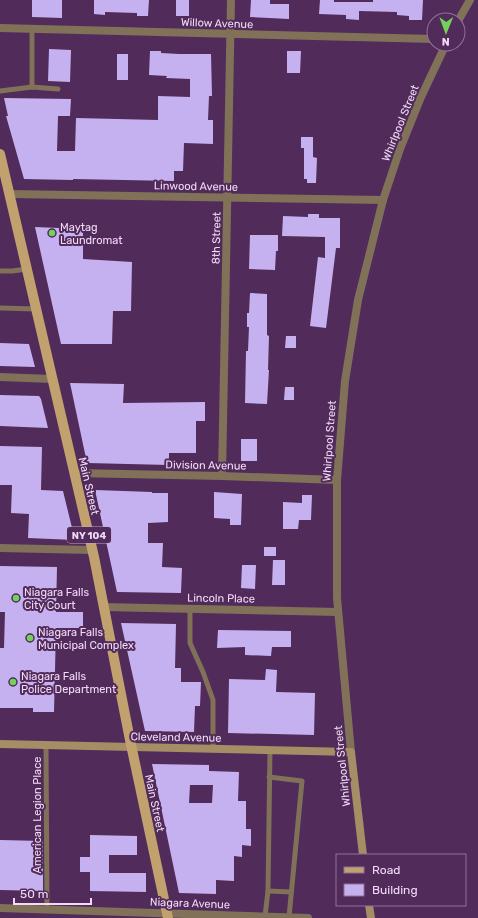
<svg xmlns="http://www.w3.org/2000/svg" width="478" height="918" viewBox="0 0 478 918" font-family="Rubik,sans-serif">
	<rect width="100%" height="100%" fill="#512b5a"/>
	<g fill="#c6b1f0" fill-rule="evenodd">
		<polygon points="32,0 62,0 62,18 32,17"/>
		<polygon points="94,0 149,0 148,16 137,16 137,13 105,12 105,15 94,14"/>
		<rect x="176" y="0" width="13" height="16"/>
		<polygon points="251,0 270,0 270,4 289,4 289,19 250,17"/>
		<polygon points="320,0 334,0 334,2 373,2 373,0 423,0 422,20 409,20 409,16 397,15 397,12 359,11 359,20 346,19 346,15 319,14"/>
		<polygon points="49,49 71,50 70,82 48,81"/>
		<polygon points="150,51 161,51 161,53 179,54 211,54 212,96 209,96 208,120 213,120 213,144 184,143 183,171 174,171 174,181 73,179 73,180 24,179 6,116 8,116 4,98 71,99 70,116 58,116 57,151 75,151 76,118 158,120 158,96 190,97 190,79 166,78 167,76 149,75"/>
		<polygon points="287,51 301,51 300,73 287,73"/>
		<rect x="117" y="54" width="11" height="26"/>
		<polygon points="301,137 313,137 313,157 317,158 316,183 307,183 307,179 304,179 304,148 301,148"/>
		<polygon points="308,214 319,214 319,218 340,218 340,248 336,248 326,328 310,326 318,257 325,258 325,237 282,236 283,216 308,217"/>
		<polygon points="35,227 83,229 83,259 132,262 131,311 113,311 112,344 61,344"/>
		<polygon points="250,235 278,235 278,251 276,251 275,270 249,269"/>
		<polygon points="250,293 267,294 267,335 269,336 268,370 269,370 267,404 245,403 246,351 248,351 249,327 247,327 247,313 249,313"/>
		<polygon points="286,336 296,336 296,348 285,348"/>
		<polygon points="0,343 29,344 35,367 0,366"/>
		<polygon points="70,383 124,384 123,403 205,402 205,421 196,421 196,453 169,453 169,465 87,463"/>
		<polygon points="285,387 294,387 294,400 284,400"/>
		<polygon points="0,395 39,396 41,399 48,428 0,426"/>
		<rect x="241" y="439" width="16" height="22"/>
		<polygon points="0,446 42,447 41,490 63,491 75,540 28,538 29,514 11,513 12,485 0,485"/>
		<polygon points="95,490 152,492 152,493 168,493 168,522 148,523 148,543 163,543 162,567 182,568 181,593 117,592"/>
		<polygon points="214,492 242,494 241,525 230,525 230,519 214,518"/>
		<polygon points="302,495 312,495 311,520 299,520 298,529 283,529 283,502 302,503"/>
		<rect x="264" y="547" width="12" height="9"/>
		<polygon points="273,560 285,560 285,585 272,585"/>
		<polygon points="242,565 256,565 255,589 241,588"/>
		<polygon points="0,566 57,567 56,612 83,612 83,628 56,628 54,712 33,712 33,708 0,708 0,648 4,648 5,612 0,612"/>
		<polygon points="121,623 176,624 175,668 181,668 181,682 201,682 200,706 195,706 194,732 145,731"/>
		<polygon points="218,630 291,631 291,647 272,647 271,656 245,655 245,647 217,648"/>
		<polygon points="266,669 277,670 276,692 315,693 314,735 228,733 229,679 265,680"/>
		<path d="M152,764l57,1v6l30,1 -1,29h8v28h5v17l-9,-1v12l-8,-1v25l-18,-1v14l-37,-1zM190,785h23l-1,18h-23z"/>
		<polygon points="90,835 137,836 137,855 109,855 109,873 146,873 146,892 90,891 90,872 80,872 80,857 90,857"/>
		<polygon points="0,840 43,841 43,891 0,890"/>
	</g>
	<g fill="none" stroke-linecap="round" stroke-linejoin="round">
		<g stroke="#807158" stroke-width="5">
			<polyline points="32,87 32,28"/>
			<polyline points="0,91 32,87 58,89"/>
			<polyline points="0,271 12,271 27,269"/>
			<polyline points="0,308 36,309"/>
			<polyline points="190,608 190,643 203,672 213,700 213,749"/>
			<polyline points="46,745 47,909"/>
			<polyline points="269,777 302,781 289,917"/>
			<polyline points="268,891 291,892"/>
			<polyline points="265,916 268,891 270,750"/>
		</g>
		<g stroke="#807158" stroke-width="8">
			<polyline points="0,28 434,39"/>
			<polyline points="9,194 383,200"/>
			<polyline points="0,377 52,379"/>
			<polyline points="74,473 222,476 337,480"/>
			<polyline points="222,476 231,0"/>
			<polyline points="0,548 92,550"/>
			<polyline points="103,607 338,612"/>
			<polyline points="0,908 308,918"/>
		</g>
		<g stroke="#807158" stroke-width="8">
			<polyline points="458,21 470,0"/>
			<polyline points="351,752 337,598 337,480 345,381 358,300 383,200 400,149 421,97 446,44"/>
		</g>
		<g stroke="#a58d65" stroke-width="8">
			<polyline points="0,744 351,752 363,855"/>
			<polyline points="369,905 371,918"/>
		</g>
		<polyline stroke="#c1a26f" stroke-width="10" points="0,154 94,557 130,740 168,918"/>
	</g>
	<g fill="#74d25c" stroke="#512b5a" stroke-width="1.5">
		<circle cx="52" cy="233" r="4"/>
		<circle cx="16" cy="598" r="4"/>
		<circle cx="30" cy="638" r="4"/>
		<circle cx="13" cy="682" r="4"/>
	</g>
	<g text-anchor="middle" stroke-width="4" stroke-linejoin="round" paint-order="stroke">
		<rect fill="#512b5a" stroke="#c2a6c9" stroke-width="1" x="67" y="527" width="44" height="16" rx="3"/>
		<g font-size="10" font-weight="bold" fill="#f2dbf8">
			<text x="89" y="539">NY 104</text>
		</g>
		<g font-size="11" fill="#f2dbf8" stroke="#512b5a">
			<text transform="translate(217 23) rotate(2)" y="4">Willow Avenue</text>
			<text transform="translate(400 123) rotate(-68)" y="4">Whirlpool Street</text>
			<text transform="translate(196 186) rotate(1)" y="4">Linwood Avenue</text>
			<text transform="translate(216 238) rotate(-89)" y="4">8th Street</text>
			<text transform="translate(329 441) rotate(-86)" y="4">Whirlpool Street</text>
			<text transform="translate(206 465) rotate(1)" y="4">Division Avenue</text>
			<text transform="translate(89 486) rotate(77)" y="4">Main Street</text>
			<text transform="translate(221 598) rotate(1)" y="4">Lincoln Place</text>
			<text transform="translate(176 737) rotate(1)" y="4">Cleveland Avenue</text>
			<text transform="translate(342 766) rotate(-96)" y="4">Whirlpool Street</text>
			<text transform="translate(155 803) rotate(78)" y="4">Main Street</text>
			<text transform="translate(37 815) rotate(-90)" y="4">American Legion Place</text>
			<text transform="translate(190 903) rotate(2)" y="4">Niagara Avenue</text>
		</g>
		<g font-size="11" fill="#f2dbf8" stroke="#512b5a" text-anchor="start">
			<text x="60" y="231">Maytag<tspan x="60" dy="13">Laundromat</tspan></text>
			<text x="24" y="596">Niagara Falls<tspan x="24" dy="13">City Court</tspan></text>
			<text x="38" y="636">Niagara Falls<tspan x="38" dy="13">Municipal Complex</tspan></text>
			<text x="21" y="680">Niagara Falls<tspan x="21" dy="13">Police Department</tspan></text>
		</g>
	</g>
	<rect x="336" y="854" width="130" height="52" fill="#512b5a" stroke="#917199"/>
	<rect x="344" y="867" width="20" height="6" fill="#c1a26f" stroke="#917199"/>
	<text x="372" y="874" font-size="12" fill="#f2dbf8">Road</text>
	<rect x="344" y="884" width="20" height="12" fill="#c6b1f0" stroke="#917199"/>
	<text x="372" y="894" font-size="12" fill="#f2dbf8">Building</text>
	<g transform="translate(446 32) rotate(181)"><circle r="19" fill="#512b5a" stroke="#917199"/>
	<path d="M0-3L7 15L0 10L-7 15Z" fill="#74d25c"/>
	<text y="-6" font-size="11" font-weight="bold" text-anchor="middle" fill="#f2dbf8">N</text>
	</g>
	<path d="M14 898v6h77v-6" fill="none" stroke="#f2dbf8" stroke-width="2"/>
	<text x="20" y="898" font-size="12" fill="#f2dbf8" stroke="#512b5a" stroke-width="3" paint-order="stroke">50 m</text>
</svg>
